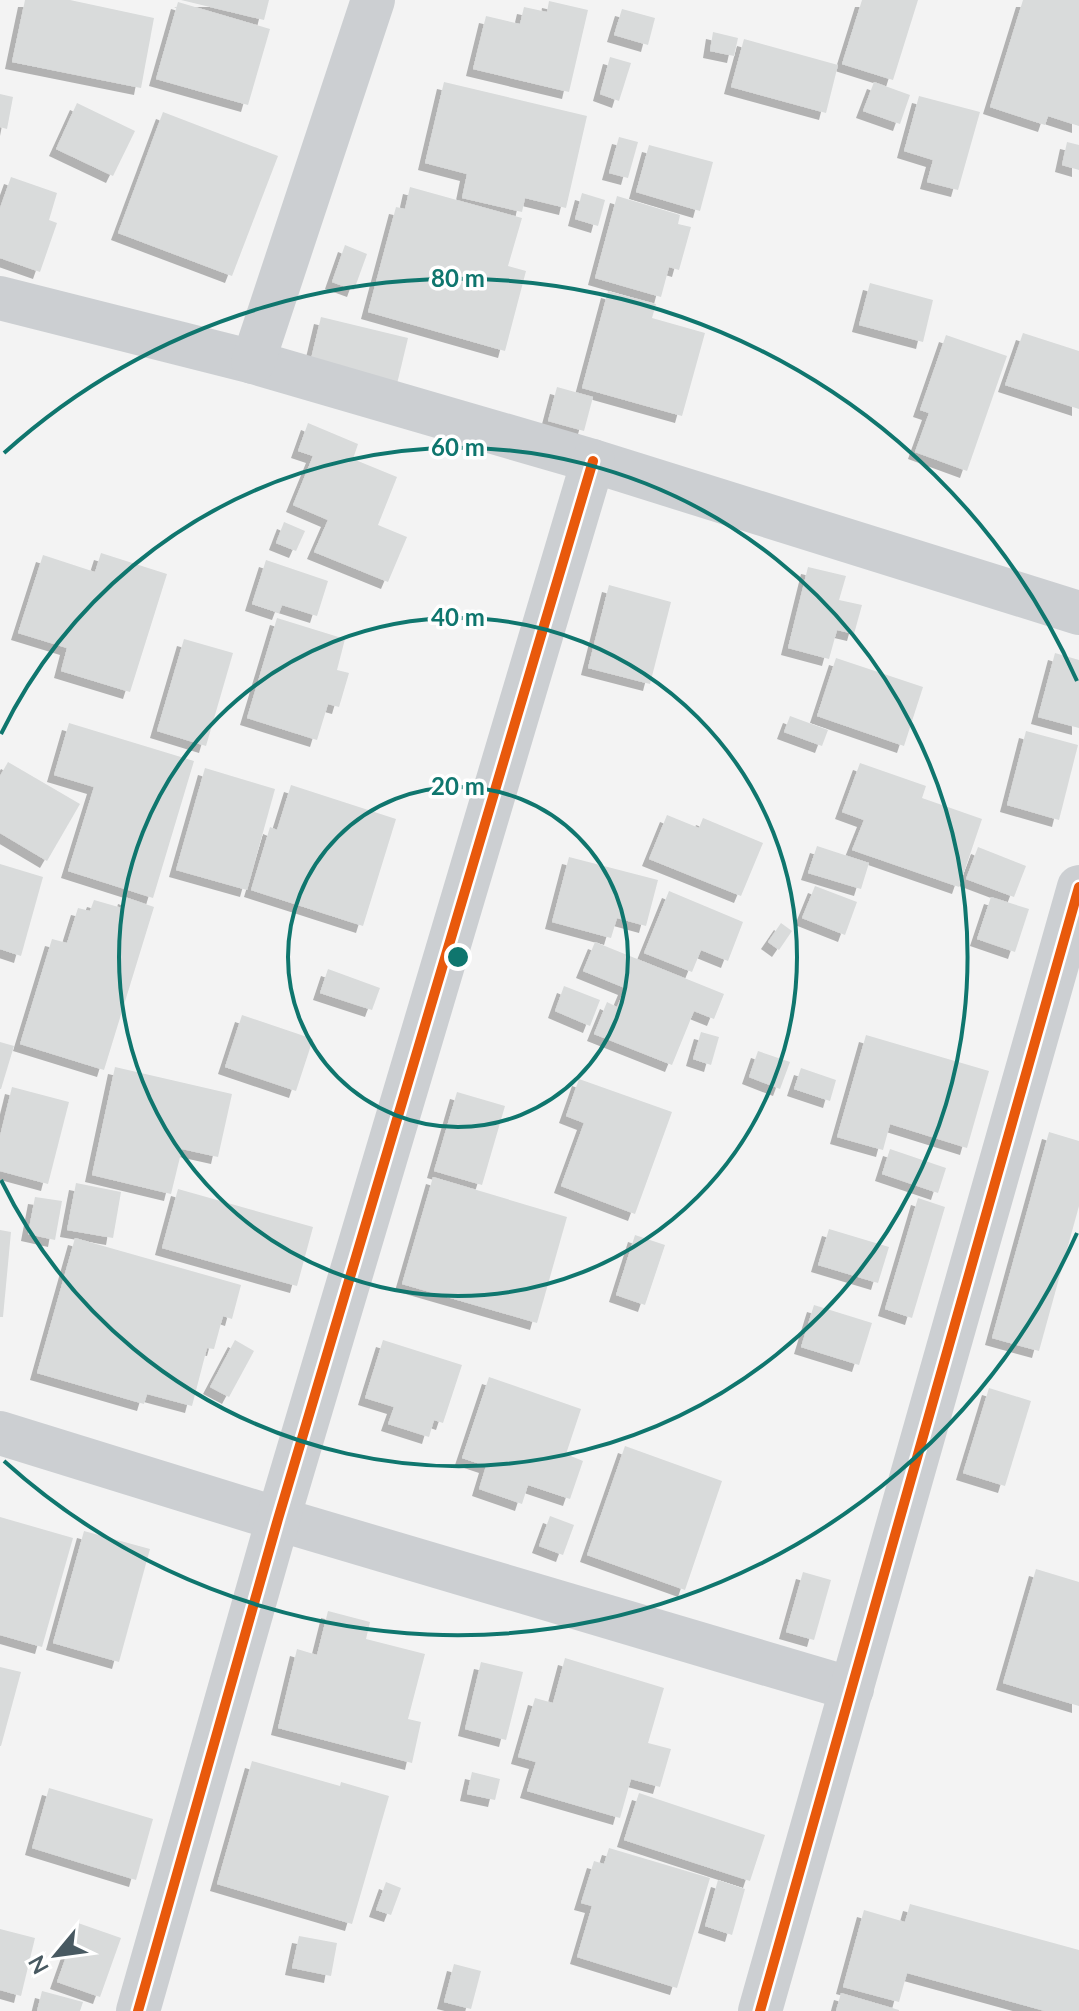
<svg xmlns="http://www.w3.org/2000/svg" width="1079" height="2011" viewBox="0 0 1079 2011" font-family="Lato,sans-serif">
	<defs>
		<filter id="shadow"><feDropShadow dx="-7" dy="7" stdDeviation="0" flood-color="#0004"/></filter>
	</defs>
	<rect width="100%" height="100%" fill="#f3f3f3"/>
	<g fill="#d9dbdb" filter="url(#shadow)">
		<polygon points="25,0 70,0 154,18 141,88 12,62"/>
		<polygon points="181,0 269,0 264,20"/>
		<polygon points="862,0 918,0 893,80 842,64"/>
		<polygon points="1023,0 1079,0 1079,126 1048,116 1045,125 990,107"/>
		<polygon points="549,1 588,10 569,92 473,69 486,16 520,24 524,7 547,12"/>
		<polygon points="178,2 270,29 248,105 156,79"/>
		<polygon points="622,9 655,18 648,45 614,35"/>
		<polygon points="713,32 738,38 734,56 710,51"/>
		<polygon points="744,39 838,65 826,113 731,87"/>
		<polygon points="610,57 631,63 619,101 600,94"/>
		<polygon points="444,82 587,116 566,208 525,198 522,212 462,198 467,174 425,163"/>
		<polygon points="874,82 910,95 900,124 863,111"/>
		<polygon points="0,94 13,97 7,129 0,127"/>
		<polygon points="919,96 980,112 958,190 927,182 933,160 904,151"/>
		<polygon points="77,103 135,131 113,176 56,149"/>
		<polygon points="163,112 278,156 232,276 118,233"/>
		<polygon points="619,137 638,142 628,178 609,173"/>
		<polygon points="1067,142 1079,145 1079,170 1062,165"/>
		<polygon points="649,145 713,162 700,211 636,192"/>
		<polygon points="11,177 57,193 49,220 57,223 40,272 0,258 0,208"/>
		<polygon points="410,187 522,218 508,266 526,271 505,351 368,312 396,207 405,209"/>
		<polygon points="582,193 605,200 598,226 575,219"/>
		<polygon points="617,196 680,215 678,224 691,227 679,270 669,267 661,297 595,278"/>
		<polygon points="345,245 367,254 354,290 332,282"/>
		<polygon points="870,283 933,300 923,342 859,325"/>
		<polygon points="608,291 656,304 652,318 705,333 682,416 582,388"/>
		<polygon points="321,317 408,338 397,384 310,363"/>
		<polygon points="1023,333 1079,351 1079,409 1005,385"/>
		<polygon points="946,335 1007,356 967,471 915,452 929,413 920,410"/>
		<polygon points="557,387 593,397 584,431 548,421"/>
		<polygon points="308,423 358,444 353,459 397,477 378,525 407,537 388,582 314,552 328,520 293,505 313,456 298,451"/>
		<polygon points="284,522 305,531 296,551 276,543"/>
		<polygon points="101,553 167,574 130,692 61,671 67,648 18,633 43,555 95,572"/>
		<polygon points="266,560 328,581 317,616 282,605 279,613 252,604"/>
		<polygon points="808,567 846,576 839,600 862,605 854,634 837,630 829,659 788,648"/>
		<polygon points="609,585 671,602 650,684 588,668"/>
		<polygon points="277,618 345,639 337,670 349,673 339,707 328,704 317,740 247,718"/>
		<polygon points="184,639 233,653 206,746 157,731"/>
		<polygon points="1055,653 1079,660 1079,728 1038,717"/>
		<polygon points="836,658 923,687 904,746 817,716"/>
		<polygon points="790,716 828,730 822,746 784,732"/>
		<polygon points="69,723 194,761 153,898 68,871 94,787 54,775"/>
		<polygon points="1026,731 1078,745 1059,820 1007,805"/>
		<polygon points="8,762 80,804 47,861 0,833 0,776"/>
		<polygon points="860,763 926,786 922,798 982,819 959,887 852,850 864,820 842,812"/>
		<polygon points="205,768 275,789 247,890 176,870"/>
		<polygon points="291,785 396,819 363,926 251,890 270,827 277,830"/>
		<polygon points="667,815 699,828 703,818 763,843 741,896 649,859"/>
		<polygon points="817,846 869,863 861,889 808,873"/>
		<polygon points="978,847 1026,866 1014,897 966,879"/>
		<polygon points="569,857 658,880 646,926 617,918 611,938 552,922"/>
		<polygon points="0,864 43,877 21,956 0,949"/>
		<polygon points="815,886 857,902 845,935 802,918"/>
		<polygon points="669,891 743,922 728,961 701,950 692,972 644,953"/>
		<polygon points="125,897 154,907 104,1070 20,1044 52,939 67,943 78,908 90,911 94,900 122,908"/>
		<polygon points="991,897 1029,909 1015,952 977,939"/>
		<polygon points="781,923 792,931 779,950 768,942"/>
		<polygon points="595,942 724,994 714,1019 694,1011 672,1065 594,1034 607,1002 617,1007 625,988 583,971"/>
		<polygon points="328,969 380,988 372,1010 320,993"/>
		<polygon points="564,986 600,1000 590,1026 555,1011"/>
		<polygon points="242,1015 313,1039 296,1091 225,1067"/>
		<polygon points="701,1032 719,1037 711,1065 693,1059"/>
		<polygon points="866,1035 989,1071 967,1148 890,1124 883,1150 837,1137"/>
		<polygon points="0,1042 14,1046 1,1089 0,1089"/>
		<polygon points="758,1051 790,1062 780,1089 749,1077"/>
		<polygon points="115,1067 232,1094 218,1157 182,1149 171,1194 92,1175"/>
		<polygon points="801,1068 836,1080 830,1101 794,1089"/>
		<polygon points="579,1079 672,1112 635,1214 561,1186 584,1123 566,1116"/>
		<polygon points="12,1087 69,1102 48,1184 0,1171 0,1136"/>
		<polygon points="457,1092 505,1106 482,1185 434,1171"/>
		<polygon points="1049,1132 1079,1141 1079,1206 1039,1351 992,1338"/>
		<polygon points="890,1149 946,1168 938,1193 882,1174"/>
		<polygon points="433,1177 567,1217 537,1323 402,1284"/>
		<polygon points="76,1183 121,1192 113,1238 67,1230"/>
		<polygon points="178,1189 313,1227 297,1286 162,1248"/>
		<polygon points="35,1197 62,1201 55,1240 28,1234"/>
		<polygon points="918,1198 945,1207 912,1318 885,1309"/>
		<polygon points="829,1229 889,1247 878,1283 818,1265"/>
		<polygon points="0,1230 11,1232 3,1317 0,1317"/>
		<polygon points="635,1235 665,1245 645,1305 616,1295"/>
		<polygon points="75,1238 241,1285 232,1319 223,1316 214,1349 207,1348 192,1406 147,1394 144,1404 37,1373"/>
		<polygon points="814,1305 872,1323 859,1365 801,1347"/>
		<polygon points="235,1340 254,1351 229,1397 210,1387"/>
		<polygon points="383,1340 462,1365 443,1423 434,1420 429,1437 388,1424 394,1407 365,1398"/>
		<polygon points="489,1377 581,1409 566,1454 583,1461 570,1499 528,1485 522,1504 479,1489 486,1466 462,1458"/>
		<polygon points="989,1388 1031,1401 1005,1486 963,1473"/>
		<polygon points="625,1446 722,1481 685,1590 587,1555"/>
		<polygon points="550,1516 574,1525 563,1555 539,1546"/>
		<polygon points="0,1517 73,1538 42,1647 0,1635"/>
		<polygon points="84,1531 150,1549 119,1662 53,1643"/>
		<polygon points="1036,1569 1079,1582 1079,1706 1003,1683"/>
		<polygon points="803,1572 831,1580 814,1640 786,1632"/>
		<polygon points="328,1611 370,1622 366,1639 425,1654 408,1719 421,1722 412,1763 278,1728 297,1649 317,1655"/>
		<polygon points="565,1658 664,1688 648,1743 671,1749 660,1787 631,1779 620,1818 527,1791 536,1762 518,1757 535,1698 553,1703"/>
		<polygon points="481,1662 523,1672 506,1740 465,1729"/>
		<polygon points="0,1667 21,1672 1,1746 0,1746"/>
		<polygon points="252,1761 340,1786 341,1782 389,1796 352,1924 217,1884"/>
		<polygon points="472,1772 500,1779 495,1800 467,1794"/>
		<polygon points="49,1788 153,1819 136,1880 32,1848"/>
		<polygon points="639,1793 765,1835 750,1881 624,1840"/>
		<polygon points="609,1848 710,1878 677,1988 577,1957 592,1906 581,1903 594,1861 604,1864"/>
		<polygon points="718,1880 745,1889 732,1935 705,1926"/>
		<polygon points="386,1882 401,1888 391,1915 376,1910"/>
		<polygon points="910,1904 1079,1950 1079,2011 1045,2011 907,1973 899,2002 843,1987 864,1910 905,1922"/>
		<polygon points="78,1923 121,1938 100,1997 57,1982"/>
		<polygon points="0,1929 35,1938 21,1996 0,1990"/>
		<polygon points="299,1936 337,1943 331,1976 292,1968"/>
		<polygon points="454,1964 481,1971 471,2009 444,2002"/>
		<polygon points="42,1991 83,2002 80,2011 37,2011"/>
		<polygon points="841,1993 899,2010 899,2011 836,2011"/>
	</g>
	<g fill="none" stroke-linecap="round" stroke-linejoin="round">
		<g stroke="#cccfd2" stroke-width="44">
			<polyline points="0,298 253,362 593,461 1079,613"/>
			<polyline points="253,362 373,0"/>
			<polyline points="0,1433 278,1519 852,1689"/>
			<polyline points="138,2011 278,1519 593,461"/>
			<polyline points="760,2011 1079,887"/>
		</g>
		<defs>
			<g id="cycleway">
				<polyline points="138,2011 278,1519 593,461"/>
				<polyline points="760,2011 1079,887"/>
			</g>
		</defs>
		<use href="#cycleway" stroke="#fff" stroke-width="15"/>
		<use href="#cycleway" stroke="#e8590c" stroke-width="10"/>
	</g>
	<g fill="none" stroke="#0f766e" stroke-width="4">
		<circle cx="458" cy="957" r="170"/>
		<circle cx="458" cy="957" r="339"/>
		<path d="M1 734A509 509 0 1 1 1 1180"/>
		<path d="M1077 1233A678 678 0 0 1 4 1461M4 453A678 678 0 0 1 1077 681"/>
	</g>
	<circle cx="458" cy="957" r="12" fill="#0f766e" stroke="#fff" stroke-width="4"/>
	<g font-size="24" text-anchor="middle" font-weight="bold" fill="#0f766e" stroke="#fff" stroke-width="7" stroke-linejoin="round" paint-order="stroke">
		<text x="458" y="287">80 m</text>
		<text x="458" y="456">60 m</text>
		<text x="458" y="626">40 m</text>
		<text x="458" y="795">20 m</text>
	</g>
	<g transform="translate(56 1955) rotate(241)" stroke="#ffffff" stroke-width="6" paint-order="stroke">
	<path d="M0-6L14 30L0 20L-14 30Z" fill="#485961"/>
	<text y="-12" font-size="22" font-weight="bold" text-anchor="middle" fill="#485961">N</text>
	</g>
</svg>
